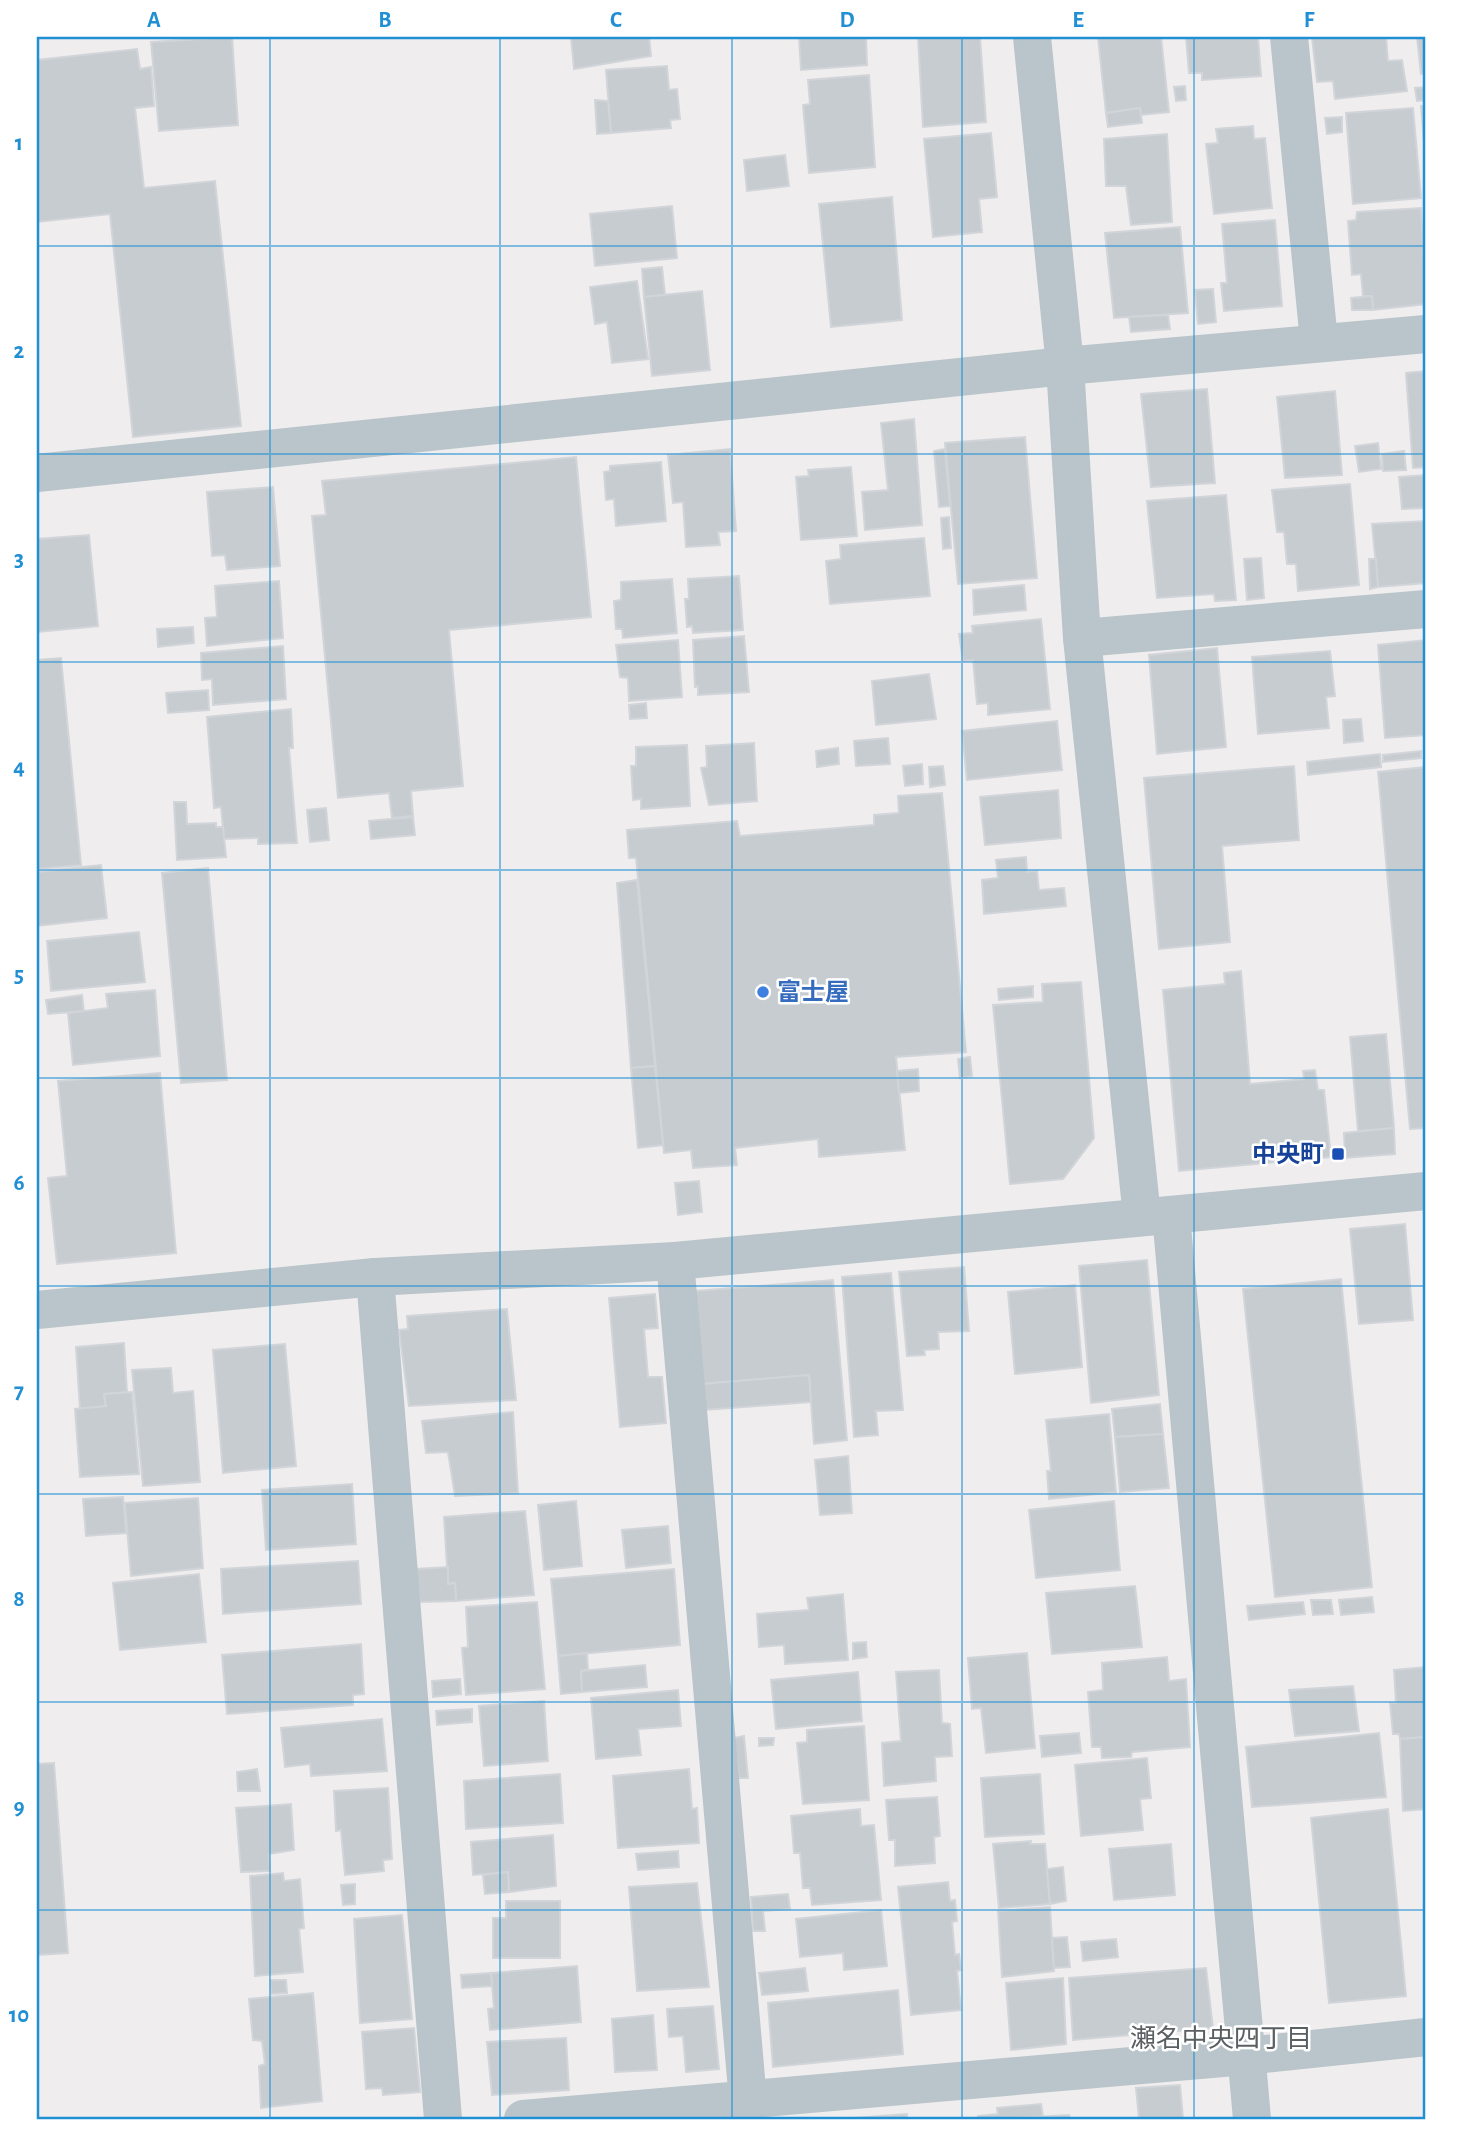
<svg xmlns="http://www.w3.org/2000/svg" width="1463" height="2156" viewBox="0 0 1463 2156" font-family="'Alegreya Sans','Noto Sans JP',sans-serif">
	<rect width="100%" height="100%" fill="#f0edee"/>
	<g fill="#c7ccd0" stroke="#d1d5d9" stroke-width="2">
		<polygon points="232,37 238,125 159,131 151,42"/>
		<polygon points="571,37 649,37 651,56 574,69"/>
		<polygon points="799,37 866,37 867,65 801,70"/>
		<polygon points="918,37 980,37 986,122 923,127"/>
		<polygon points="1098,37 1161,37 1169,112 1141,115 1140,108 1106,113"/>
		<polygon points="1186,37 1258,37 1261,76 1202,80 1202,73 1189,73"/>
		<polygon points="1312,37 1386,37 1388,61 1402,60 1407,91 1335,99 1333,81 1317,82"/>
		<polygon points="1417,37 1426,37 1426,73 1421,74"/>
		<polygon points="137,49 140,69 151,67 154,106 135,108 144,188 215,181 241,426 133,437 110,214 37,222 37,60"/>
		<polygon points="667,66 669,90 677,89 680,119 670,120 671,128 611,133 606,70"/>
		<polygon points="869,75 875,167 809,173 803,105 810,104 808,80"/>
		<polygon points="1185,86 1186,100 1176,101 1174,87"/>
		<polygon points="1426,87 1426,100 1417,101 1415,88"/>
		<polygon points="595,100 608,101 611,133 597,134"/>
		<polygon points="1421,106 1426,106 1426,167"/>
		<polygon points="1140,108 1142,123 1108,127 1106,113"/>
		<polygon points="1413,108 1421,198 1353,204 1346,113"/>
		<polygon points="1342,117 1342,132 1327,134 1325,118"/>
		<polygon points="1253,126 1254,139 1265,138 1272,208 1214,214 1206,144 1218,143 1216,129"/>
		<polygon points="991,133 997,197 979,199 982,232 933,237 924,139"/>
		<polygon points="1167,134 1172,222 1131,225 1126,186 1106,186 1104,139"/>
		<polygon points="785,155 789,186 747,191 744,160"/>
		<polygon points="892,197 902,320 831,327 819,204"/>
		<polygon points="672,206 677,258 595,266 590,214"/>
		<polygon points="1421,208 1426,304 1373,310 1372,296 1363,296 1361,274 1352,275 1348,221 1356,220 1357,212"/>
		<polygon points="1275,220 1282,306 1224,311 1221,283 1227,283 1222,224"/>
		<polygon points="1180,227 1188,313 1114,318 1105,233"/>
		<polygon points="662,267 665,295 644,297 642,269"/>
		<polygon points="637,281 648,359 612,363 607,322 595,324 590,287"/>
		<polygon points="1213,289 1216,322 1198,324 1195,290"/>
		<polygon points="702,291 710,370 652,376 644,297"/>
		<polygon points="1372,296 1373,310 1352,310 1351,298"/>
		<polygon points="1168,315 1170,329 1131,332 1129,317"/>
		<polygon points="1426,371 1426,467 1413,468 1406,373"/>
		<polygon points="1207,389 1215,483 1151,487 1141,394"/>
		<polygon points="1335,391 1342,475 1285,478 1277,397"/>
		<polygon points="914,419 922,525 865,530 862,492 888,490 881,423"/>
		<polygon points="1025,437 1037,578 958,584 945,443"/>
		<polygon points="1378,443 1381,469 1359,472 1355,446"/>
		<polygon points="730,449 736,531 718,532 720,545 686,547 683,502 673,503 668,455"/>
		<polygon points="945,449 950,506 939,507 934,451"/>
		<polygon points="1404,451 1406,470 1383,471 1382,454"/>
		<polygon points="576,457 591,617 449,630 463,786 411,791 413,816 392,818 389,793 338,798 312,516 326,515 322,481"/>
		<polygon points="661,462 666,521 616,526 614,499 606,500 604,472 610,471 610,466"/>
		<polygon points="851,467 857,536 801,540 796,477 809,476 808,470"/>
		<polygon points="1426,475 1426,508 1402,509 1399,477"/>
		<polygon points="1350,484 1359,585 1298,591 1296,564 1287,564 1284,532 1277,532 1272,490"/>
		<polygon points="273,487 280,566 227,570 225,555 212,556 207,492"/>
		<polygon points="1226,495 1236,600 1215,601 1214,594 1157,598 1147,501"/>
		<polygon points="949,517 951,548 943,549 941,518"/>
		<polygon points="1426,521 1426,583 1378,587 1372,524"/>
		<polygon points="89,535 98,626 38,632 37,539"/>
		<polygon points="924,538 930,596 830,604 826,561 841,559 840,545"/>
		<polygon points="1261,558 1264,598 1247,600 1244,559"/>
		<polygon points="1369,559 1376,559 1378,587 1370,589"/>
		<polygon points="739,576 743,630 693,633 692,626 687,627 685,599 689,599 688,579"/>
		<polygon points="672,579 677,633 623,638 622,629 616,629 614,601 621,600 621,582"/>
		<polygon points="279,581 283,638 207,646 205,618 217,617 215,586"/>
		<polygon points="1024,585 1026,610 974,615 973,590"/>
		<polygon points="1041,619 1050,709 988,715 988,703 977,704 973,660 963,661 959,634 973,633 972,626"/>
		<polygon points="193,627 194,643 158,647 157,629"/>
		<polygon points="744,636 749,692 698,695 698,686 695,687 693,640"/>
		<polygon points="678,640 682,697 629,701 628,678 620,677 616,645"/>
		<polygon points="1426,640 1426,735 1385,738 1378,645"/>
		<polygon points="283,646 286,699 213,705 212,679 202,680 201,653"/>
		<polygon points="1217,648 1226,747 1157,754 1149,655"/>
		<polygon points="1330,651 1335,696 1326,697 1329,728 1258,734 1252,657"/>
		<polygon points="61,658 81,865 37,869 37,660"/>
		<polygon points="929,674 936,719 876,725 872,681"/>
		<polygon points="208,690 209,710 168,713 166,693"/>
		<polygon points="646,703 647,718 630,719 629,705"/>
		<polygon points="291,709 293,748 289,748 297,843 258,844 258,838 224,839 221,807 214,808 207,717"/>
		<polygon points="1361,719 1363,741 1344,743 1343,720"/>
		<polygon points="1057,721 1062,770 967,780 962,731"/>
		<polygon points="888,738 890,764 856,766 854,741"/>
		<polygon points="754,743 757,801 709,805 701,768 707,767 706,746"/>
		<polygon points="687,745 690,806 641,809 641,799 633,800 631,766 636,766 636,747"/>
		<polygon points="838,748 839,764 817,767 816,751"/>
		<polygon points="1421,751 1421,758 1383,762 1383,755"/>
		<polygon points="1380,754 1381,767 1308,775 1307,762"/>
		<polygon points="1424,756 1426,756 1426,1128 1410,1129 1378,772 1425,767"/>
		<polygon points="922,764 923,784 905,786 903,766"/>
		<polygon points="943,766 945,785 930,787 929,767"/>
		<polygon points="1294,766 1299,840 1222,846 1230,942 1159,949 1144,778"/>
		<polygon points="1058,790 1061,838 985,845 980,797"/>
		<polygon points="942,793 966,1052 896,1057 905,1150 819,1157 818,1139 735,1148 737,1165 693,1168 691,1150 664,1153 636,858 629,858 627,830 737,821 740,836 874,825 874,815 899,813 898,796"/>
		<polygon points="174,802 186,802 187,824 216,823 216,827 223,827 226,857 177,860"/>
		<polygon points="326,808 329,840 310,842 307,810"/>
		<polygon points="413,817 415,835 371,839 369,821"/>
		<polygon points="1026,857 1027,872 1037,871 1039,890 1064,888 1066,906 984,914 982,880 998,878 996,860"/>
		<polygon points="101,865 107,918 37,926 37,872"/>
		<polygon points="208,868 227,1080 181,1083 162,873"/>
		<polygon points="637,880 655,1066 631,1068 617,883"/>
		<polygon points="139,932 145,982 51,991 47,941"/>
		<polygon points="1241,971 1250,1084 1304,1079 1303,1071 1315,1070 1318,1090 1324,1090 1331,1157 1179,1171 1163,990 1225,984 1224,973"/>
		<polygon points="1081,982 1094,1138 1063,1179 1010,1184 993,1005 1043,1002 1042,984"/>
		<polygon points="1033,986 1033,997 999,1000 998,989"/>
		<polygon points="155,990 160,1056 73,1065 68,1013 108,1008 106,994"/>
		<polygon points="82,995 84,1011 48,1014 46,1000"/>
		<polygon points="1386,1034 1394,1128 1358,1131 1350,1037"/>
		<polygon points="970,1057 972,1076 960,1078 958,1059"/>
		<polygon points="655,1066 663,1145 638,1148 631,1068"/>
		<polygon points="918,1069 919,1091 899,1093 897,1071"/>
		<polygon points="160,1073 176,1253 57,1264 48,1178 67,1176 58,1081"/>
		<polygon points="1394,1128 1395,1154 1345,1158 1344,1133"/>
		<polygon points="699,1181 702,1212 678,1215 675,1183"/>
		<polygon points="1405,1224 1413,1320 1359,1324 1350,1229"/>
		<polygon points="1147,1260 1159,1395 1091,1403 1079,1266"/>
		<polygon points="964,1267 969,1331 938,1332 939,1349 924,1350 925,1355 907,1356 899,1272"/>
		<polygon points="891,1273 903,1410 876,1411 878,1435 854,1437 842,1277"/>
		<polygon points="1341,1279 1372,1587 1275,1597 1243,1289"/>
		<polygon points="833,1280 847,1440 814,1444 809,1375 702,1384 695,1291"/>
		<polygon points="1075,1285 1082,1367 1015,1374 1008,1292"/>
		<polygon points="655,1294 658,1328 644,1329 648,1377 662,1377 666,1423 620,1427 609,1298"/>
		<polygon points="507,1309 516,1400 409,1406 399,1330 408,1329 407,1316"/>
		<polygon points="124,1343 127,1392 104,1394 106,1406 80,1409 76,1347"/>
		<polygon points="285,1344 296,1466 223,1473 213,1350"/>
		<polygon points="171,1368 173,1393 193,1391 200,1482 143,1486 132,1370"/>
		<polygon points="809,1375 811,1402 704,1410 702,1384"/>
		<polygon points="132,1392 139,1474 80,1477 75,1409 106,1406 104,1394"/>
		<polygon points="1160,1404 1163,1434 1115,1437 1112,1409"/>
		<polygon points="513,1412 518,1493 455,1496 448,1452 426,1453 422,1421"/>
		<polygon points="1109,1414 1116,1492 1049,1499 1047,1471 1051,1471 1046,1420"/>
		<polygon points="1163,1434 1169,1488 1120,1492 1115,1437"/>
		<polygon points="848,1456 852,1513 820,1515 815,1460"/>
		<polygon points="352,1484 356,1544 266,1550 262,1490"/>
		<polygon points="123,1497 126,1533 86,1536 83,1499"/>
		<polygon points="198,1498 203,1568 131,1576 125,1503"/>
		<polygon points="576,1501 582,1566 544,1570 538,1505"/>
		<polygon points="1114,1501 1120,1570 1036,1578 1029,1510"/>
		<polygon points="525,1511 534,1595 456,1601 455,1583 448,1584 444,1517"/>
		<polygon points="668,1526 671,1563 626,1568 622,1530"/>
		<polygon points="358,1561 361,1604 223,1614 221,1569"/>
		<polygon points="448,1567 448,1584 455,1583 456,1601 420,1602 416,1569"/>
		<polygon points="674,1569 680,1645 558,1656 551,1579"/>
		<polygon points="199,1574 206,1642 120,1650 113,1583"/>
		<polygon points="1135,1586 1142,1647 1052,1654 1046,1593"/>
		<polygon points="843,1594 848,1660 785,1664 784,1645 759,1647 757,1614 809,1610 807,1598"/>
		<polygon points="1372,1597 1374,1612 1341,1615 1339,1600"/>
		<polygon points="1311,1600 1331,1600 1333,1614 1313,1615"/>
		<polygon points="537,1602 545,1689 466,1695 462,1648 468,1647 466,1607"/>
		<polygon points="1303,1602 1305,1614 1249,1620 1247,1606"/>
		<polygon points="866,1642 867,1657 853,1659 853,1643"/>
		<polygon points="361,1644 364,1694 353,1695 353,1705 227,1714 222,1655"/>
		<polygon points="587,1653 588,1670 581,1671 582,1692 561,1694 558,1656"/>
		<polygon points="1027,1653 1035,1748 986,1753 981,1708 972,1709 968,1658"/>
		<polygon points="1167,1657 1169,1681 1186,1679 1190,1747 1132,1752 1131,1757 1102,1758 1101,1747 1092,1747 1088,1692 1103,1690 1102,1663"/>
		<polygon points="645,1665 647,1687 582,1692 581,1671"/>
		<polygon points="1426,1667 1426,1737 1400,1739 1399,1734 1393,1734 1390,1703 1396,1703 1394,1670"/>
		<polygon points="939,1670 942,1723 950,1724 952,1756 935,1757 936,1781 884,1786 882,1743 901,1741 896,1672"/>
		<polygon points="858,1672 862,1721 776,1729 771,1680"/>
		<polygon points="460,1679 461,1694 433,1697 432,1681"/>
		<polygon points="1353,1686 1359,1731 1295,1736 1289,1690"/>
		<polygon points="678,1690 681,1726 638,1729 641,1755 596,1759 591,1698"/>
		<polygon points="544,1701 548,1761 484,1766 479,1706"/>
		<polygon points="472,1709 472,1722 437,1725 436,1711"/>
		<polygon points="382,1719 387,1771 311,1776 310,1764 285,1767 281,1728"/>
		<polygon points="864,1726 869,1800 803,1804 797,1743 807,1742 807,1730"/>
		<polygon points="1079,1733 1081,1753 1042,1757 1040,1736"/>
		<polygon points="1379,1733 1386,1797 1252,1807 1246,1747"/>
		<polygon points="744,1736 748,1778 739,1778 734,1738"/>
		<polygon points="1426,1737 1426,1809 1403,1811 1400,1739"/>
		<polygon points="759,1738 774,1738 773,1745 759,1746"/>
		<polygon points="1147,1758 1151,1798 1140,1799 1143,1830 1081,1836 1075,1765"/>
		<polygon points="54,1763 68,1953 37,1955 37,1764"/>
		<polygon points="257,1769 260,1791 238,1791 237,1772"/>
		<polygon points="689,1769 692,1809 697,1808 699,1843 618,1848 613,1776"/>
		<polygon points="560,1774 563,1823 466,1829 464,1781"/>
		<polygon points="1040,1774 1044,1834 985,1837 981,1778"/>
		<polygon points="388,1788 392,1859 383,1860 384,1871 345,1875 341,1830 336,1831 334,1791"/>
		<polygon points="937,1797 940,1836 934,1837 935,1863 895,1866 895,1840 889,1840 886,1800"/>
		<polygon points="291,1804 294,1850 269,1854 270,1871 241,1872 236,1808"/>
		<polygon points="860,1809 861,1826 874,1825 881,1900 812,1905 810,1888 803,1888 800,1853 794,1853 791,1816"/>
		<polygon points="1388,1809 1406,1996 1329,2003 1311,1818"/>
		<polygon points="553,1835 556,1886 509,1892 508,1872 473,1875 471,1842"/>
		<polygon points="1031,1841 1030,1844 1045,1844 1050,1904 999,1908 993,1844"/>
		<polygon points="1171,1844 1175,1895 1114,1900 1109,1849"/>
		<polygon points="678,1851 679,1867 638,1870 636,1854"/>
		<polygon points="1063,1867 1066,1901 1050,1904 1047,1869"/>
		<polygon points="508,1872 509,1892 485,1894 483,1875"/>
		<polygon points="283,1873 284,1881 300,1879 304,1928 299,1929 303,1972 255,1976 250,1876"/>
		<polygon points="948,1882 950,1901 955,1900 957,1921 952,1922 955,1955 959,1954 961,1970 957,1971 961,2010 911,2015 898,1887"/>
		<polygon points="697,1883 709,1987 637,1991 629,1887"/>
		<polygon points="355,1884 355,1904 343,1905 341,1885"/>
		<polygon points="788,1894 790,1909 763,1911 765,1931 753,1931 751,1897"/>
		<polygon points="506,1901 560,1901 560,1958 493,1958 493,1918 506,1918"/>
		<polygon points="1050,1907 1054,1971 1002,1977 998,1911"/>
		<polygon points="881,1910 887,1966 844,1970 843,1953 800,1957 796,1919"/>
		<polygon points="402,1915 412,2019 360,2023 354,1919"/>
		<polygon points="1067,1937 1070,1967 1054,1968 1052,1938"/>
		<polygon points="1116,1939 1118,1957 1083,1961 1081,1942"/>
		<polygon points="577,1966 581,2022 490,2030 488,2009 494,2008 491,1973"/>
		<polygon points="805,1968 808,1991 762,1995 759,1973"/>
		<polygon points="1206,1968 1213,2028 1073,2040 1069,1978"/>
		<polygon points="491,1973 492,1986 462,1988 461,1975"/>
		<polygon points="1063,1978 1066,2044 1011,2050 1006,1983"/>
		<polygon points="270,1980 286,1980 287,1993 271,1994"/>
		<polygon points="898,1990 903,2054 773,2067 768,2003"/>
		<polygon points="313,1993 322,2101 261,2108 259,2066 265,2064 262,2041 253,2040 249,1999"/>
		<polygon points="713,2006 719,2069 686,2072 683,2036 669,2037 667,2009"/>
		<polygon points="653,2015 657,2070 615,2072 612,2019"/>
		<polygon points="414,2028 420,2092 383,2095 382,2088 366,2089 362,2032"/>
		<polygon points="566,2038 569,2090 492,2095 487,2042"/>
		<polygon points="1180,2085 1183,2119 1139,2119 1136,2088"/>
		<polygon points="1041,2104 1043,2117 979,2119 978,2116 998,2114 997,2108"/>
		<polygon points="907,2114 907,2119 840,2119"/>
		<polygon points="1069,2115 1070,2119 1001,2119"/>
	</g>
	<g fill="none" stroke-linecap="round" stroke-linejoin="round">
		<g stroke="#b9c5ca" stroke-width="38">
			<polyline points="1032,37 1065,366 1082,638 1142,1217"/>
			<polyline points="1289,37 1319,341"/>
			<polyline points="37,473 1065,366 1426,334"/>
			<polyline points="1082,638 1426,609"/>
			<polyline points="1171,1215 1252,2119"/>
			<polyline points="675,1261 748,2101"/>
			<polyline points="375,1277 443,2119"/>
			<polyline points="37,1310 375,1277 675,1261 1426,1191"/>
			<polyline points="523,2119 1246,2056 1426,2037"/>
		</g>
	</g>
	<path fill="none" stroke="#208fd3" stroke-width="2" stroke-opacity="0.55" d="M270,37v2082M500,37v2082M732,37v2082M962,37v2082M1194,37v2082M37,246h1389M37,454h1389M37,662h1389M37,870h1389M37,1078h1389M37,1286h1389M37,1494h1389M37,1702h1389M37,1910h1389"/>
	<circle fill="#3f7fe0" stroke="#fff" stroke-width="2.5" cx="763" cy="992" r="7"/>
	<rect fill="#1a4fb4" stroke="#fff" stroke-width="2.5" x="1331" y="1147" width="14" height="14" rx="3.5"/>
	<g text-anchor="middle" stroke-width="5" stroke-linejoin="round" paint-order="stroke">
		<g font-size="24" font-weight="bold" fill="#366cbe" stroke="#fff" text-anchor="start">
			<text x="777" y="1000">富士屋</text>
		</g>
		<g font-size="24" font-weight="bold" fill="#164399" stroke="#fff" text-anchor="end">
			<text x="1324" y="1162">中央町</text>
		</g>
		<g font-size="26" fill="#5a5f62" stroke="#fff">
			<text x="1221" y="2047">瀬名中央四丁目</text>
		</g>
	</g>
	<rect width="1463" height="2156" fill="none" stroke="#ffffff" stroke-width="77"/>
	<rect x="38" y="38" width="1386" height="2080" fill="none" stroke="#208fd3" stroke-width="2.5"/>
	<g font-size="23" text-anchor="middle" font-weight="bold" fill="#208fd3">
		<text x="154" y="27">A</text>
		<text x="385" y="27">B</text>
		<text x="616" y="27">C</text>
		<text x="847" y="27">D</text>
		<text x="1078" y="27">E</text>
		<text x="1309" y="27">F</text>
		<text x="19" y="150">1</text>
		<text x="19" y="358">2</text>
		<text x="19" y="566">3</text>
		<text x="19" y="774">4</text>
		<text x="19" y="982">5</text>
		<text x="19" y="1190">6</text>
		<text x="19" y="1398">7</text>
		<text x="19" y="1606">8</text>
		<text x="19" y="1814">9</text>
		<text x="19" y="2022">10</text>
	</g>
</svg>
